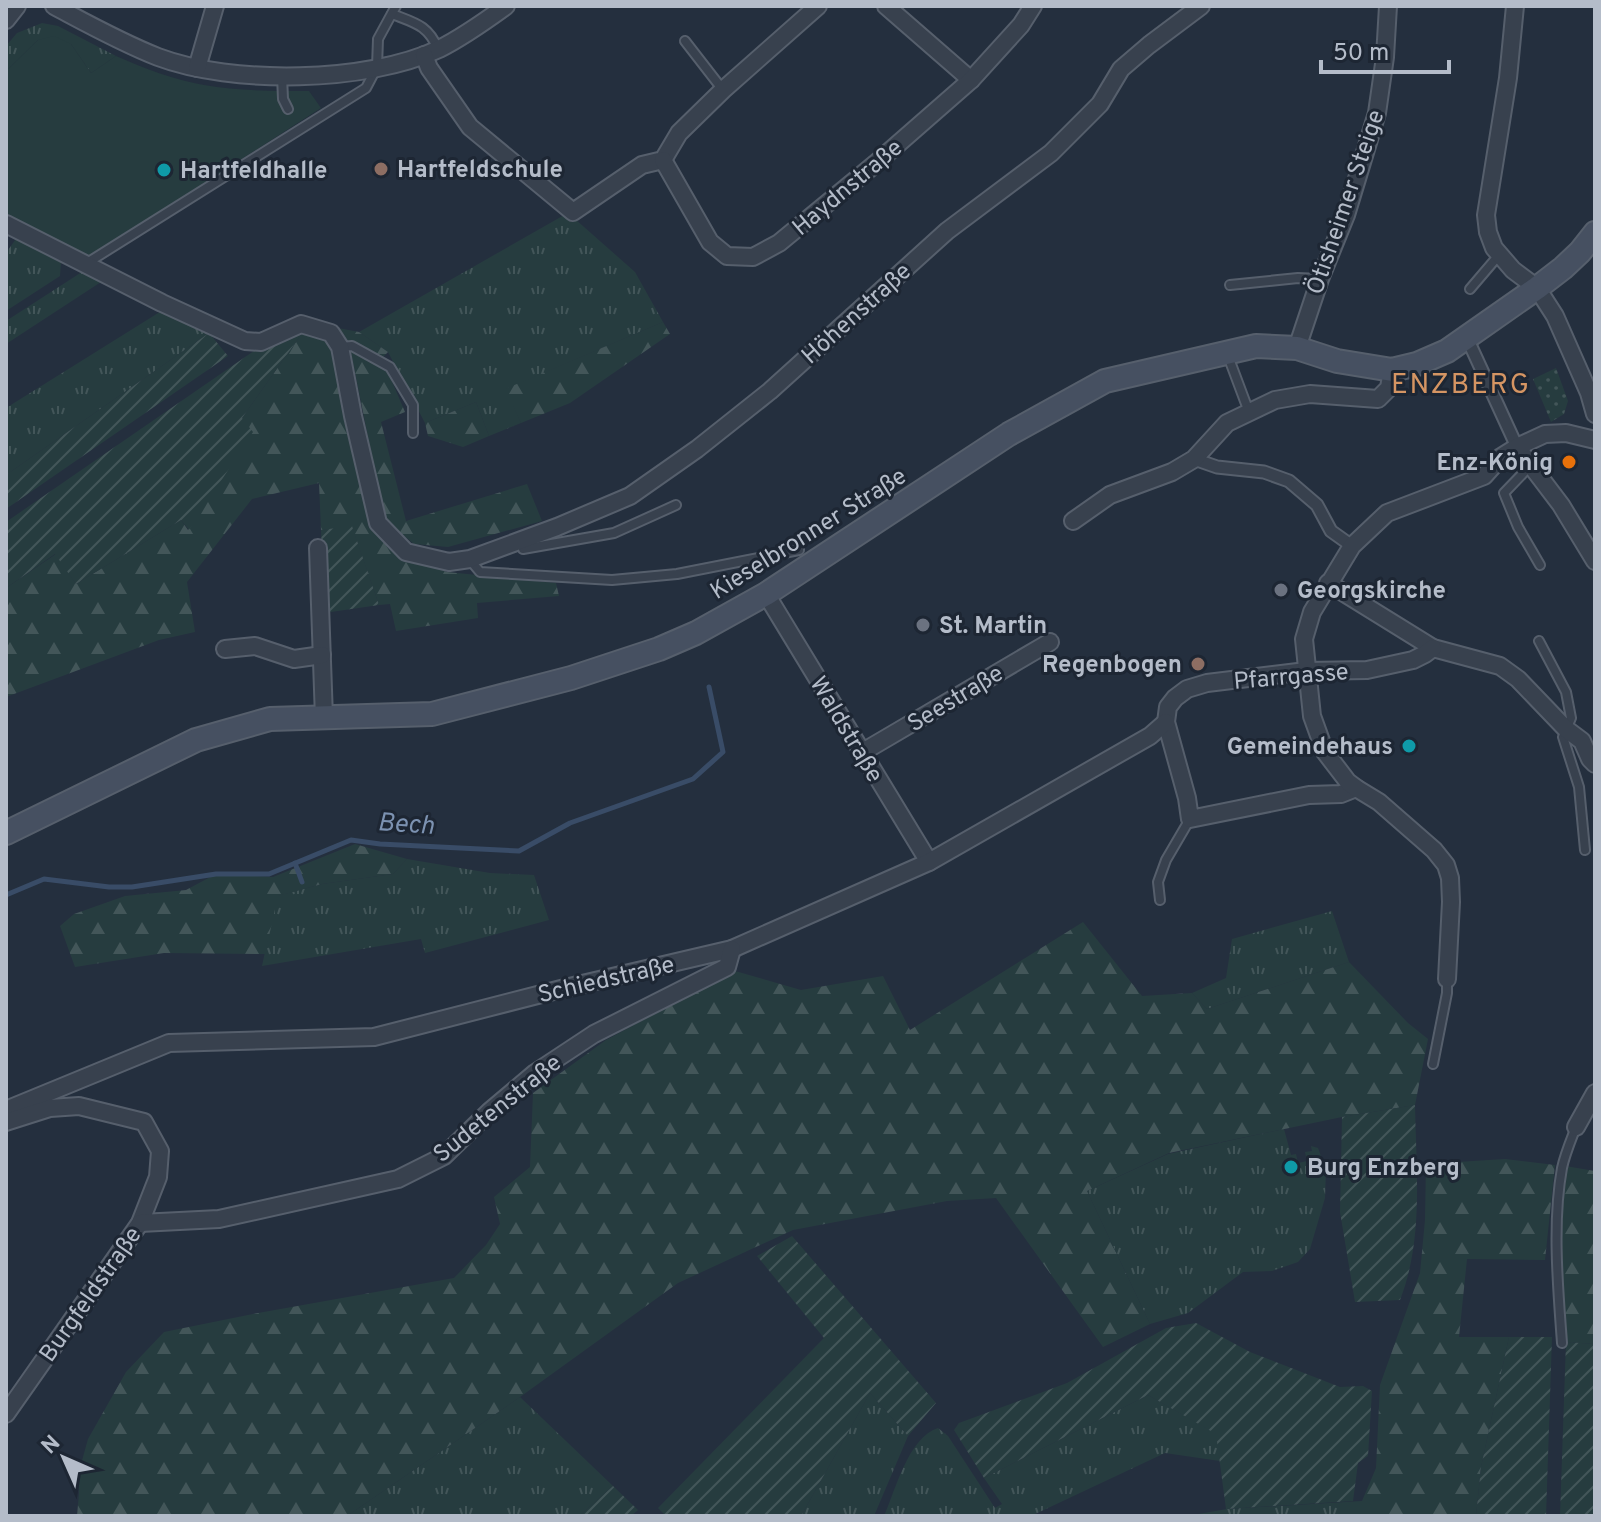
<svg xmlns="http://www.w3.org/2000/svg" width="1601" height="1522" viewBox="0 0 1601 1522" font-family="Overpass,sans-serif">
	<defs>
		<pattern id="grass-tufts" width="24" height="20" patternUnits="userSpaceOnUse" patternTransform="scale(2)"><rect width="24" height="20" fill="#263c3f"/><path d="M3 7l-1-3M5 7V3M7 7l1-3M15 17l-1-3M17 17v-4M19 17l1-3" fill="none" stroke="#435659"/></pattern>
		<pattern id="forest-firs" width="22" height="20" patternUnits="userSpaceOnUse" patternTransform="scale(2)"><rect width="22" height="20" fill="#263c3f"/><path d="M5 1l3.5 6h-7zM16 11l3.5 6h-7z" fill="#435659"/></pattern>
		<pattern id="park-dots" width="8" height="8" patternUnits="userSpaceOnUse" patternTransform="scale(2)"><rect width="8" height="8" fill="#263c3f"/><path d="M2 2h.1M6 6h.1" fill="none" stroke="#435659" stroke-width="1.8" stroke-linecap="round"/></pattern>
		<pattern id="garden-furrows" width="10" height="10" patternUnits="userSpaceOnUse" patternTransform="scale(2)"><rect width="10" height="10" fill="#263c3f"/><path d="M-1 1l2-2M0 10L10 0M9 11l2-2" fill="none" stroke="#435659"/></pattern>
	</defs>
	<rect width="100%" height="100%" fill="#242f3e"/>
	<g fill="url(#grass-tufts)">
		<polygon points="42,23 58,26 116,56 91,73 71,44 38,40 6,71 6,46 17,33"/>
		<polygon points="566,214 575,219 635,272 663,322 506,389 521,423 489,436 476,402 425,423 388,352 359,332"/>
		<polygon points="18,236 61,262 60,276 6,311 6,253"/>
		<polygon points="85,270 104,280 6,344 6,321"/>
		<polygon points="163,310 209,333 6,475 6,408"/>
		<polygon points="407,859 490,873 534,875 549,920 425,953 421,939 262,966 277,896 322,884 393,874"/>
		<polygon points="1332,911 1349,962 1207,1009 1192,993 1226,978 1232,939"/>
		<polygon points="1284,1129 1291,1155 1296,1154 1298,1163 1307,1161 1305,1152 1312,1151 1311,1146 1318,1148 1326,1170 1325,1198 1310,1249 1298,1262 1272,1271 1243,1272 1188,1313 1150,1324 1087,1191 1168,1154"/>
		<polygon points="870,1393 908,1436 874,1516 801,1516"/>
		<path d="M1148,1395l69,39 3,27 -55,-8 -134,63h-147c12,-27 24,-78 54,-88l10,8 47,72 7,-4 -18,-26z"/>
		<polygon points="520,1397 613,1486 579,1516 347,1516"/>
		<polygon points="1362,1501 1362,1516 1187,1516 1227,1509"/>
	</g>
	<g fill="url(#forest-firs)">
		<polygon points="663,322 670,334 570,403 521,423 505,389"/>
		<polygon points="338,328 359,332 388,352 382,358 405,412 381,422 406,521 527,484 542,521 448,547 414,544 385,520 351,353"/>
		<polygon points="303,332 325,338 334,346 370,524 400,555 447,572 556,583 559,596 477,603 478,618 396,631 390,604 379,605 352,527 321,530 319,483 252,499 187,582 195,632 159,640 6,697 6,588 56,554 76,584 181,520 188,530 242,418"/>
		<polygon points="476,402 489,436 463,447 428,436 425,423"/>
		<polygon points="355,844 407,859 393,874 322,884 278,896 265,954 164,953 75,967 60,926 74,914 125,896 186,890 216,874 273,877"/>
		<polygon points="1083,922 1142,996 1192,993 1207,1009 1349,962 1408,1023 1428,1039 1415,1105 1342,1117 1169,1153 1087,1191 1150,1324 1103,1347 996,1198 947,1201 793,1230 678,1283 520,1397 347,1516 77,1516 79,1493 78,1475 88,1439 126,1372 164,1332 253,1314 454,1278 486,1245 500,1224 494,1197 530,1167 533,1093 606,1040 735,971 801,990 883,976 910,1030"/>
		<polygon points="1505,1159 1555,1165 1545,1260 1467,1259 1459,1337 1509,1337 1481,1467 1476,1516 1362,1516 1362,1501 1376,1468 1380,1385 1420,1273 1425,1220 1426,1164"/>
		<polygon points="1565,1166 1595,1171 1595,1344 1566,1342 1560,1261"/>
	</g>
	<polygon fill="url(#park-dots)" points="1556,368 1568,401 1564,414 1551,422 1533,379"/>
	<g fill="url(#garden-furrows)">
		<polygon points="296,332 303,332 242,418 253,432 189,530 181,520 76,584 55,554 6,588 6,522 258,348"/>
		<polygon points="209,333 228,356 6,509 6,475"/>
		<polygon points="352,526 379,605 324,613 321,530"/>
		<path d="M1415,1105c1,64 9,134 -15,195l-45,2 -15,-90 2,-95z"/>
		<polygon points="792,1236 936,1403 908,1436 870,1393 801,1516 666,1516 658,1508 824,1338 757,1256"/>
		<polygon points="1196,1323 1250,1352 1340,1387 1363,1386 1372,1391 1368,1456 1358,1463 1353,1501 1226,1509 1216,1434 1148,1395 984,1478 954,1430 959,1423 1067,1383 1166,1328"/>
		<polygon points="1509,1337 1552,1337 1546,1516 1476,1516 1481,1467"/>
		<polygon points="1566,1342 1595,1344 1595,1516 1560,1516"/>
		<polygon points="613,1486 638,1510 631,1516 579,1516"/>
	</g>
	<path fill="#263c3f" d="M54,36l17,8 20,29 25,-17c28,12 58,24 88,29 35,6 70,6 105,6l12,17 -233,150 -82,-40v-147l32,-31z"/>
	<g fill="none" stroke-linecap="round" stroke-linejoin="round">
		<g stroke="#394c67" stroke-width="5">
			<polyline points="295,863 302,882"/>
			<polyline points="6,895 44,879 109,887 132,887 216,874 269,874 351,840 380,844 519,851 570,823 693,779 723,752 709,687"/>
		</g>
		<defs>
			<g id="service">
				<path d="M392,14c23,9 36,11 46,35"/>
				<polyline points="685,41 723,90"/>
				<polyline points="282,76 283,99 288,109"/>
				<polyline points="87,263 366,88 377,67 378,39 396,6"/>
				<polyline points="1230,285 1298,278 1320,279"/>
				<polyline points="1470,289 1499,255"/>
				<polyline points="340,347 352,346 390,367 413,405 413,433"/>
				<polyline points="1228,356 1249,412"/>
				<polyline points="1530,466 1504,493 1518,527 1540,565"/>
				<polyline points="521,541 523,549 614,533 676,505"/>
				<polyline points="470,560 480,572 612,580 677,574 799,550"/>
				<polyline points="1539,641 1566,692 1571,718 1563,737 1579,787 1585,850"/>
				<polyline points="1160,900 1158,882 1166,860 1190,819"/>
				<polyline points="1433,1064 1447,993 1447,979"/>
				<path d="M1562,1343c-4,-55 -10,-120 0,-175 3,-14 9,-28 14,-41"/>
			</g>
			<g id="pedestrian">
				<polyline points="1467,338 1517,447"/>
				<polyline points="1194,459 1217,467 1264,472 1289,481 1317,505 1331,531 1352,546"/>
			</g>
			<g id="minor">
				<path d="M54,6c34,18 68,37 104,51 74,28 209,26 281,-8 24,-12 45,-27 67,-43"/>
				<polyline points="886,6 971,80"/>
				<polyline points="1515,6 1508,78 1486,215 1488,232 1494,248 1513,270 1537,288 1555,316 1589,393 1595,414"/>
				<polyline points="6,20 17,6"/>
				<polyline points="424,55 429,68 470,127 573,212 642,165 663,160 679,133 723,90 818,6"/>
				<polyline points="197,68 215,6"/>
				<polyline points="663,160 710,242 727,256 753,257 779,243 875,164 971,80 1021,25 1033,6"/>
				<polyline points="6,224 162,303 245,341 261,342 301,324 331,333 340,347 353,416 378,523 406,552 449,562 470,559 557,527 630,496 697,449 770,391 947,231 1051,153 1100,104 1121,69 1149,45 1201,6"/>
				<polyline points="1297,348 1320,279 1346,215 1377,113 1385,57 1388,6"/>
				<polyline points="1517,447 1561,505 1595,561"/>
				<polyline points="1073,521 1110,495 1172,472 1194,459 1227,423 1275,400 1310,394 1378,399 1389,388 1392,370"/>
				<polyline points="318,548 324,718"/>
				<polyline points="1328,583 1433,648 1500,666 1518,679 1566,729 1582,741 1590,759 1595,764"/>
				<polyline points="766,594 929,862"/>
				<polyline points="225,649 255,646 294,659 322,655"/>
				<polyline points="861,753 1050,642"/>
				<polyline points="1356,788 1341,794 1309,795 1190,819 1187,798 1166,722 1168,707 1175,698 1187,689 1207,683 1306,671 1367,670 1413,660 1425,654 1433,648"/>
				<polyline points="1447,979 1451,902 1450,878 1446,865 1434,850 1379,802 1356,788 1348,782 1325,752 1312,716 1304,639 1312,612 1352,546 1387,513 1484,476 1501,457 1517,447 1545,434 1566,433 1595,440"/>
				<polyline points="6,1110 169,1043 374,1037 561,989 732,949 929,862 1150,736 1166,722"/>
				<polyline points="6,1122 50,1108 79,1106 144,1122 160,1151 158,1177 140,1223 6,1414"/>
				<polyline points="1576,1127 1595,1093"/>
				<polyline points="140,1223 219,1219 398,1179 444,1156 490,1111 535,1073 594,1034 727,967 732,949"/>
			</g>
			<polyline id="secondary" points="6,833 196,740 270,719 432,714 571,678 659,649 696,633 766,594 1009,434 1105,381 1256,346 1297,348 1337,361 1392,370 1417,364 1447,351 1537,288 1563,268 1580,252 1595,233"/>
		</defs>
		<use href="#service" stroke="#565f6c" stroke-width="12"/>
		<use href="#pedestrian" stroke="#565f6c" stroke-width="15"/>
		<use href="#minor" stroke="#565f6c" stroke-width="20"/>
		<use href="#secondary" stroke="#565f6c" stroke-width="26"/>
		<use href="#service" stroke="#38414e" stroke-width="8"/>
		<use href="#pedestrian" stroke="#38414e" stroke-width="11"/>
		<use href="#minor" stroke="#38414e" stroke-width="16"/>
		<use href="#secondary" stroke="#465061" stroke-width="22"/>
	</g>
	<g fill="#8d6e63" stroke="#1d2633" stroke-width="3">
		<circle cx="381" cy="169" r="8"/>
		<circle cx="1198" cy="664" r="8"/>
	</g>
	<g fill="#0f9aa8" stroke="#1d2633" stroke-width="3">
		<circle cx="164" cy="170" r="8"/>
		<circle cx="1409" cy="746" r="8"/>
		<circle cx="1291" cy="1167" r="8"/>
	</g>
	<circle fill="#e8710a" stroke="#1d2633" stroke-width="3" cx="1569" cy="462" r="8"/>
	<g fill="#6b7280" stroke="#1d2633" stroke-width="3">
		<circle cx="1281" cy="590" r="8"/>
		<circle cx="923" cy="625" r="8"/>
	</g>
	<g text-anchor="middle" stroke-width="6" stroke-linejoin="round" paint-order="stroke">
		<g font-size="24" font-weight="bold" fill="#b4bcc9" stroke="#1d2633" text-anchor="start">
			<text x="397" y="177">Hartfeldschule</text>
			<text x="180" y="178">Hartfeldhalle</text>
			<text x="1553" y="470" text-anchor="end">Enz-König</text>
			<text x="1297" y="598">Georgskirche</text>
			<text x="939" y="633">St. Martin</text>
			<text x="1182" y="672" text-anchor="end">Regenbogen</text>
			<text x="1393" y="754" text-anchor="end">Gemeindehaus</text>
			<text x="1307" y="1175">Burg Enzberg</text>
		</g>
		<g font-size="24" fill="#b4bcc9" stroke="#1d2633">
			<text transform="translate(847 187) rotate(-40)" y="8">Haydnstraße</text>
			<text transform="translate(1345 202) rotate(-71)" y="8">Ötisheimer Steige</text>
			<text transform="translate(856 313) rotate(-42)" y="8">Höhenstraße</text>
			<text transform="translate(808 533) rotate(-32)" y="8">Kieselbronner Straße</text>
			<text transform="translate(1291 676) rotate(-5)" y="8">Pfarrgasse</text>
			<text transform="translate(955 698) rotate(-31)" y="8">Seestraße</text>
			<text transform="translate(847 729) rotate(59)" y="8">Waldstraße</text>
			<text transform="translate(606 979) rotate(-13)" y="8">Schiedstraße</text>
			<text transform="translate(497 1108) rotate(-39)" y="8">Sudetenstraße</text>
			<text transform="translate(90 1294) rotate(-55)" y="8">Burgfeldstraße</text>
		</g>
		<g font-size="26" font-style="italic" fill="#7c92b1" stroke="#1d2633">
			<text transform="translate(406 823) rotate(4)" y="9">Bech</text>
		</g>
		<g font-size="28" letter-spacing="2" fill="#d59563" stroke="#1d2633">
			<text x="1461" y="393">ENZBERG</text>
		</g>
	</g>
	<rect width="1601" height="1522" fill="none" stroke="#b4bcc9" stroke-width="16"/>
	<g transform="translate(64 1458) rotate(315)" stroke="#1d2633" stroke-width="6" paint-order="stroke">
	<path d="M0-6L14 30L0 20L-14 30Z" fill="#b4bcc9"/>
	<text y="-12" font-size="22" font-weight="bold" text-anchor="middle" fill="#b4bcc9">N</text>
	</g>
	<path d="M1321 60v12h128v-12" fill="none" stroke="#b4bcc9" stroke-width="4"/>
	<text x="1333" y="60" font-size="24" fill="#b4bcc9" stroke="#1d2633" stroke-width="6" paint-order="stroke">50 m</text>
</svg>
